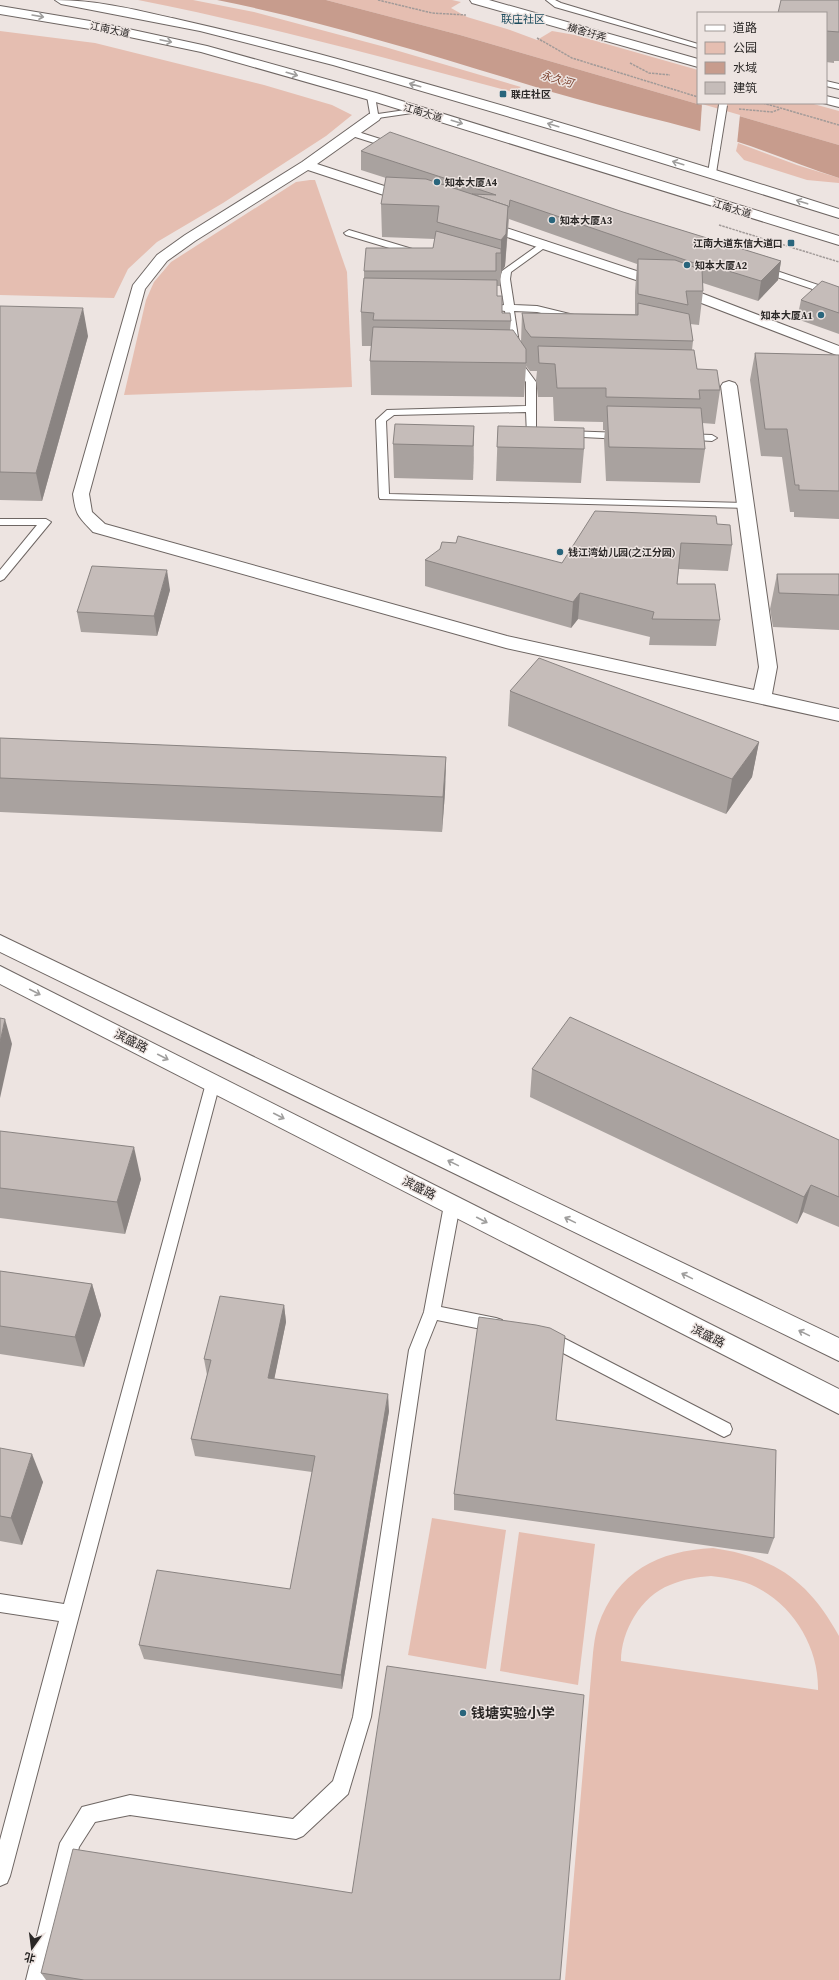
<svg xmlns="http://www.w3.org/2000/svg" width="839" height="1980" viewBox="0 0 839 1980" font-family="'Source Serif 4','Noto Sans SC',serif">
	<rect width="100%" height="100%" fill="#ede4e1"/>
	<g fill="#e5beb1" fill-rule="evenodd">
		<path d="M138,0h55l61,12 131,35 136,40 -8,5c-124,-33 -248,-67 -375,-92z"/>
		<polygon points="326,0 452,0 461,2 451,8 467,17 507,29 537,40 552,31 575,35 698,70 698,103 810,103 839,111 839,145 460,35"/>
		<polygon points="0,31 95,43 264,85 332,105 352,115 326,136 223,203 157,242 128,269 114,298 0,295"/>
		<polygon points="738,143 797,165 839,178 839,183 807,180 744,160 736,151"/>
		<polygon points="310,180 315,180 347,272 352,387 124,395 146,300 154,282 171,262 296,182"/>
		<polygon points="432,1518 506,1530 486,1669 408,1655"/>
		<polygon points="519,1532 595,1544 578,1685 500,1671"/>
		<path d="M713,1548c62,9 96,33 126,88v344h-274l28,-327c1,-9 2,-18 5,-27 19,-55 60,-75 115,-78zM711,1576c16,2 31,4 45,11 38,19 63,61 62,103l-197,-29c0,-30 20,-65 49,-76 14,-6 27,-8 41,-9z"/>
	</g>
	<path fill="#c79c8d" d="M217,0h109l134,35 379,110v33c-34,-11 -67,-25 -101,-36 -61,-19 -124,-32 -186,-50 -111,-34 -221,-69 -335,-92z"/>
	<polygon fill="#ede4e1" points="702,104 740,115 737,144 700,134"/>
	<g fill="none" stroke-linecap="round" stroke-linejoin="round">
		<defs>
			<g id="lane">
				<polygon points="546,0 555,0 561,3 698,44 698,48 555,7"/>
				<polygon points="826,81 839,84 839,89 826,86"/>
				<polygon points="368,94 371,94 375,96 378,114 419,108 423,110 419,112 371,119 367,96"/>
				<polygon points="352,130 396,144 397,146 393,149 349,135 349,131"/>
				<polygon points="716,145 720,148 716,173 712,176 708,173 712,148"/>
				<polygon points="349,230 419,251 421,253 416,256 346,235 344,233"/>
				<polygon points="544,241 547,242 547,246 511,272 510,279 514,305 537,306 578,316 580,318 575,321 537,312 514,311 522,363 536,382 536,430 547,432 548,434 543,437 527,435 526,412 394,415 386,421 389,494 745,503 749,504 750,506 749,508 380,499 379,497 376,420 387,410 526,406 526,382 512,363 505,311 498,310 496,308 498,306 504,305 500,279 502,271"/>
				<polygon points="762,266 839,292 839,298 759,271 759,267"/>
				<polygon points="566,431 623,433 628,436 623,439 562,436 561,434 562,432"/>
				<polygon points="684,434 712,435 717,438 712,441 680,439 679,437 680,435"/>
				<polygon points="0,519 46,519 51,522 4,579 0,581 0,570 37,525 0,525"/>
				<polygon points="213,1077 218,1079 220,1083 10,1876 7,1883 0,1886 0,1840 59,1621 0,1612 0,1594 64,1604 206,1083 208,1079"/>
				<polygon points="452,1199 457,1200 460,1205 441,1307 496,1318 502,1320 504,1325 502,1330 496,1332 437,1320 425,1350 371,1717 348,1794 303,1836 296,1839 130,1815 95,1822 79,1847 46,1980 26,1980 60,1843 82,1807 130,1795 293,1819 333,1781 353,1717 409,1350 424,1312 444,1205 447,1200"/>
				<polygon points="548,1330 730,1424 732,1429 730,1434 724,1437 718,1434 542,1342 540,1337 542,1332"/>
			</g>
			<g id="street">
				<path d="M374,113l5,1 2,3 -2,3 -62,44 101,33 2,3 -2,3h-10l-100,-33 -113,71 -28,20 -22,28 -56,205 3,18 13,12 402,112 247,54 5,-23 -38,-281 2,-3 6,-2 6,2 2,3 40,281 -5,27 67,15v12l-333,-73 -413,-116c-15,-16 -17,-16 -20,-38l60,-209 24,-30 28,-20 117,-73 67,-48z"/>
				<polygon points="479,219 688,288 839,346 839,356 678,294 474,226 472,223 474,220"/>
			</g>
			<g id="secondary">
				<polygon points="470,0 489,0 698,59 698,67 472,3"/>
				<polygon points="826,96 839,99 839,107 823,103 826,103"/>
				<polygon points="0,935 839,1338 839,1361 0,952"/>
				<polygon points="0,966 839,1389 839,1414 0,984"/>
			</g>
			<g id="primary">
				<path d="M55,0c40,0 78,9 117,18 49,11 98,23 147,36 174,47 348,100 520,155v9l-261,-81 -245,-72 -133,-34 -139,-27z"/>
				<polygon points="0,6 96,22 207,46 376,93 839,236 839,245 366,99 201,52 96,30 0,14"/>
			</g>
		</defs>
		<use href="#lane" stroke="#6e6663" stroke-width="2"/>
		<use href="#street" stroke="#6e6663" stroke-width="2"/>
		<use href="#secondary" stroke="#6e6663" stroke-width="2"/>
		<use href="#primary" stroke="#6e6663" stroke-width="2"/>
		<g stroke="#a19a98" stroke-width="1.5" stroke-dasharray="2.5 1" stroke-linecap="butt">
			<polyline points="378,0 432,13 466,15"/>
			<polyline points="537,38 572,58 698,97"/>
			<polyline points="630,63 649,73 670,75"/>
			<polyline points="763,103 839,125"/>
			<polyline points="739,109 772,112 780,109"/>
			<polyline points="719,225 839,262"/>
		</g>
		<use href="#lane" fill="#fff" fill-rule="evenodd"/>
		<use href="#street" fill="#fff" fill-rule="evenodd"/>
		<use href="#secondary" fill="#fff" fill-rule="evenodd"/>
		<use href="#primary" fill="#fff" fill-rule="evenodd"/>
		<defs>
			<polyline id="lane-bridge" points="716,148 723,105"/>
		</defs>
		<use href="#lane-bridge" stroke="#6e6663" stroke-width="10" stroke-linecap="butt"/>
		<use href="#lane-bridge" stroke="#fff" stroke-width="8"/>
	</g>
	<g fill="#a9a29f" fill-rule="evenodd">
		<polygon points="839,0 839,61 834,61 834,63 826,62 826,13"/>
		<path d="M361,151l262,61 158,49 -3,19 -20,21 -55,-18v8l-4,34 -9,-1 3,17 -1,9 5,19 23,21 -5,34 -13,-1 3,26 -5,34 -94,-2 -2,-41 1,-10h-2v-8l-49,-1 -1,-24h-15l-2,-17 1,-9h-7l-4,-5 -2,31 -153,-2 -1,-34 1,-15h-9l-1,-34 3,-34v-7l69,-23 2,-9 -53,-2 -1,-33 5,-26 -25,-8zM509,219l128,45 -2,28v22l-113,-1 -1,29 -11,-12 1,-9 -9,-8 -5,-17v-10h3l1,-13 4,-7z"/>
		<polygon points="839,287 839,334 797,319 801,300"/>
		<polygon points="0,306 88,336 42,501 0,500"/>
		<polygon points="755,353 839,355 839,519 794,517 794,512 790,512 782,457 761,456 750,380"/>
		<polygon points="474,426 473,480 394,478 393,444"/>
		<polygon points="498,426 584,449 581,483 496,481"/>
		<polygon points="717,524 732,545 728,571 679,569 677,584 720,620 716,646 649,645 650,637 578,619 571,628 425,586 425,560 562,563"/>
		<polygon points="777,574 839,574 839,630 773,627 770,609"/>
		<polygon points="170,590 157,636 81,632 77,612"/>
		<polygon points="510,691 759,742 752,777 726,814 508,726"/>
		<polygon points="0,738 446,757 445,792 442,832 0,812"/>
		<polygon points="532,1069 839,1140 839,1227 803,1212 797,1224 530,1097"/>
		<polygon points="0,1131 141,1179 125,1234 0,1218"/>
		<polygon points="0,1271 92,1284 101,1315 84,1367 0,1354"/>
		<polygon points="284,1305 286,1322 274,1379 389,1411 342,1689 144,1659 139,1645 290,1589 312,1472 195,1456 191,1439 207,1375 204,1359"/>
		<polygon points="556,1420 774,1538 768,1554 454,1510 454,1494"/>
		<polygon points="0,1448 43,1482 22,1545 0,1541"/>
		<polygon points="41,1973 560,1980 46,1980"/>
	</g>
	<g fill="#8a8482">
		<polygon points="508,206 507,238 505,266 501,273 501,240"/>
		<polygon points="781,261 778,280 758,301 761,281"/>
		<polygon points="83,308 88,336 42,501 36,473"/>
		<polygon points="474,426 473,460 473,480"/>
		<polygon points="167,570 170,590 157,636 154,616"/>
		<polygon points="580,593 578,619 571,628 573,602"/>
		<polygon points="759,742 752,777 726,814 732,779"/>
		<polygon points="446,757 445,792 442,832 443,797"/>
		<polygon points="5,1019 12,1044 0,1098 0,1042"/>
		<polygon points="134,1147 141,1179 125,1234 117,1202"/>
		<polygon points="811,1185 803,1212 797,1224 804,1197"/>
		<polygon points="92,1284 101,1315 84,1367 75,1337"/>
		<polygon points="284,1305 286,1322 271,1395 268,1378"/>
		<polygon points="388,1394 389,1411 342,1689 341,1675"/>
		<polygon points="32,1454 43,1482 22,1545 11,1518"/>
	</g>
	<g fill="#c5bcb9" stroke="#8a8482">
		<polygon points="781,0 839,0 839,32 826,31 826,13 778,13"/>
		<polygon points="390,132 623,212 781,261 761,281 699,262 700,265 510,200 509,207 508,207 508,206 472,194 496,195 493,194 361,151"/>
		<polygon points="386,177 426,179 508,206 506,234 501,240 437,222 439,206 381,204"/>
		<polygon points="436,231 501,249 501,253 496,253 496,271 364,271 366,248 433,248"/>
		<polygon points="638,259 675,260 702,270 703,291 686,291 688,305 638,294"/>
		<polygon points="364,278 497,280 497,296 502,296 502,313 510,313 511,321 373,320 374,313 361,312"/>
		<polygon points="822,281 839,287 839,313 801,300"/>
		<polygon points="638,303 689,314 693,341 531,337 525,329 522,313 638,315"/>
		<polygon points="0,306 83,308 36,473 0,472"/>
		<polygon points="373,327 513,330 526,349 526,363 370,361"/>
		<polygon points="538,346 694,350 697,369 717,370 720,390 699,390 700,399 606,397 606,388 557,388 555,364 539,363"/>
		<polygon points="755,353 839,355 839,491 799,490 799,485 795,485 787,429 765,429"/>
		<polygon points="607,406 701,408 705,449 609,447"/>
		<polygon points="395,424 474,426 473,446 393,444"/>
		<polygon points="498,426 584,428 584,449 497,447"/>
		<polygon points="595,511 716,516 717,524 730,525 732,545 681,543 677,584 715,584 720,620 652,619 654,612 580,593 573,602 425,560 440,549 442,542 456,543 458,536 562,563"/>
		<polygon points="92,566 167,570 154,616 77,612"/>
		<polygon points="777,574 839,574 839,595 779,593"/>
		<polygon points="539,658 759,742 732,779 510,691"/>
		<polygon points="0,738 446,757 443,797 0,778"/>
		<polygon points="570,1017 839,1140 839,1197 811,1185 804,1197 532,1069"/>
		<polygon points="0,1018 5,1019 0,1042"/>
		<polygon points="0,1131 134,1147 117,1202 0,1188"/>
		<polygon points="0,1271 92,1284 75,1337 0,1326"/>
		<polygon points="220,1296 284,1305 268,1378 388,1394 341,1675 139,1645 157,1570 290,1589 315,1456 191,1439 211,1360 204,1359"/>
		<polygon points="479,1317 536,1325 550,1328 565,1336 556,1420 776,1450 774,1538 454,1494"/>
		<polygon points="0,1448 32,1454 11,1518 0,1516"/>
		<polygon points="387,1666 584,1695 560,1980 84,1980 41,1973 73,1849 352,1893"/>
	</g>
	<defs><path id="oneway-shaft" d="M-6 0H5M1.5-3L5.5 0L1.5 3" fill="none" stroke-width="1.6" stroke-linecap="round" stroke-linejoin="round"/></defs>
	<g stroke="#9f9e9d">
		<use href="#oneway-shaft" transform="translate(38 16) rotate(10)"/>
		<use href="#oneway-shaft" transform="translate(166 41) rotate(12)"/>
		<use href="#oneway-shaft" transform="translate(292 74) rotate(16)"/>
		<use href="#oneway-shaft" transform="translate(415 85) rotate(-164)"/>
		<use href="#oneway-shaft" transform="translate(457 122) rotate(17)"/>
		<use href="#oneway-shaft" transform="translate(553 125) rotate(-163)"/>
		<use href="#oneway-shaft" transform="translate(678 163) rotate(-163)"/>
		<use href="#oneway-shaft" transform="translate(802 202) rotate(-162)"/>
		<use href="#oneway-shaft" transform="translate(35 992) rotate(27)"/>
		<use href="#oneway-shaft" transform="translate(163 1057) rotate(27)"/>
		<use href="#oneway-shaft" transform="translate(279 1116) rotate(27)"/>
		<use href="#oneway-shaft" transform="translate(453 1163) rotate(-154)"/>
		<use href="#oneway-shaft" transform="translate(482 1220) rotate(27)"/>
		<use href="#oneway-shaft" transform="translate(570 1220) rotate(-154)"/>
		<use href="#oneway-shaft" transform="translate(687 1276) rotate(-154)"/>
		<use href="#oneway-shaft" transform="translate(804 1333) rotate(-154)"/>
	</g>
	<g fill="#29657c" stroke="#ede4e1" stroke-width="1.5">
		<rect x="499" y="90" width="8" height="8" rx="2"/>
		<circle cx="437" cy="182" r="4"/>
		<circle cx="552" cy="220" r="4"/>
		<rect x="787" y="239" width="8" height="8" rx="2"/>
		<circle cx="687" cy="265" r="4"/>
		<circle cx="821" cy="315" r="4"/>
		<circle cx="560" cy="552" r="4"/>
		<circle cx="463" cy="1713" r="4"/>
	</g>
	<g text-anchor="middle" stroke-width="3" stroke-linejoin="round" paint-order="stroke">
		<g font-size="10" fill="#2a2726" stroke="#ede4e1">
			<text transform="translate(110 29) rotate(12)" y="4">江南大道</text>
			<text transform="translate(587 32) rotate(16)" y="4">横舍圩弄</text>
			<text transform="translate(423 112) rotate(17)" y="4">江南大道</text>
			<text transform="translate(732 208) rotate(17)" y="4">江南大道</text>
		</g>
		<g font-size="10" font-weight="bold" fill="#2a2726" stroke="#ede4e1" text-anchor="start">
			<text x="511" y="98">联庄社区</text>
			<text x="445" y="186">知本大厦A4</text>
			<text x="560" y="224">知本大厦A3</text>
			<text x="783" y="247" text-anchor="end">江南大道东信大道口</text>
			<text x="695" y="269">知本大厦A2</text>
			<text x="813" y="319" text-anchor="end">知本大厦A1</text>
			<text x="568" y="556">钱江湾幼儿园(之江分园)</text>
		</g>
		<g font-size="11" fill="#1b4b5d" stroke="#ede4e1">
			<text x="523" y="23">联庄社区</text>
		</g>
		<g font-size="11" font-style="italic" fill="#7c412e" stroke="#ede4e1">
			<text transform="translate(557 79) rotate(16)" y="4">永久河</text>
		</g>
		<g font-size="12" fill="#2a2726" stroke="#ede4e1">
			<text transform="translate(131 1041) rotate(27)" y="4">滨盛路</text>
			<text transform="translate(419 1188) rotate(27)" y="4">滨盛路</text>
			<text transform="translate(708 1336) rotate(27)" y="4">滨盛路</text>
		</g>
		<g font-size="14" font-weight="bold" fill="#2a2726" stroke="#ede4e1" text-anchor="start">
			<text x="471" y="1718">钱塘实验小学</text>
		</g>
	</g>
	<rect x="697" y="12" width="130" height="92" fill="#ede4e1" stroke="#9f9896"/>
	<rect x="705" y="25" width="20" height="6" fill="#ffffff" stroke="#9f9896"/>
	<text x="733" y="32" font-size="12" fill="#2a2726">道路</text>
	<rect x="705" y="42" width="20" height="12" fill="#e5beb1" stroke="#9f9896"/>
	<text x="733" y="52" font-size="12" fill="#2a2726">公园</text>
	<rect x="705" y="62" width="20" height="12" fill="#c79c8d" stroke="#9f9896"/>
	<text x="733" y="72" font-size="12" fill="#2a2726">水域</text>
	<rect x="705" y="82" width="20" height="12" fill="#c5bcb9" stroke="#9f9896"/>
	<text x="733" y="92" font-size="12" fill="#2a2726">建筑</text>
	<g transform="translate(32 1948) rotate(194)" stroke="#ede4e1" stroke-width="3" paint-order="stroke">
	<path d="M0-3L7 15L0 10L-7 15Z" fill="#2a2726"/>
	<text y="-6" font-size="11" font-weight="bold" text-anchor="middle" fill="#2a2726">北</text>
	</g>
</svg>
